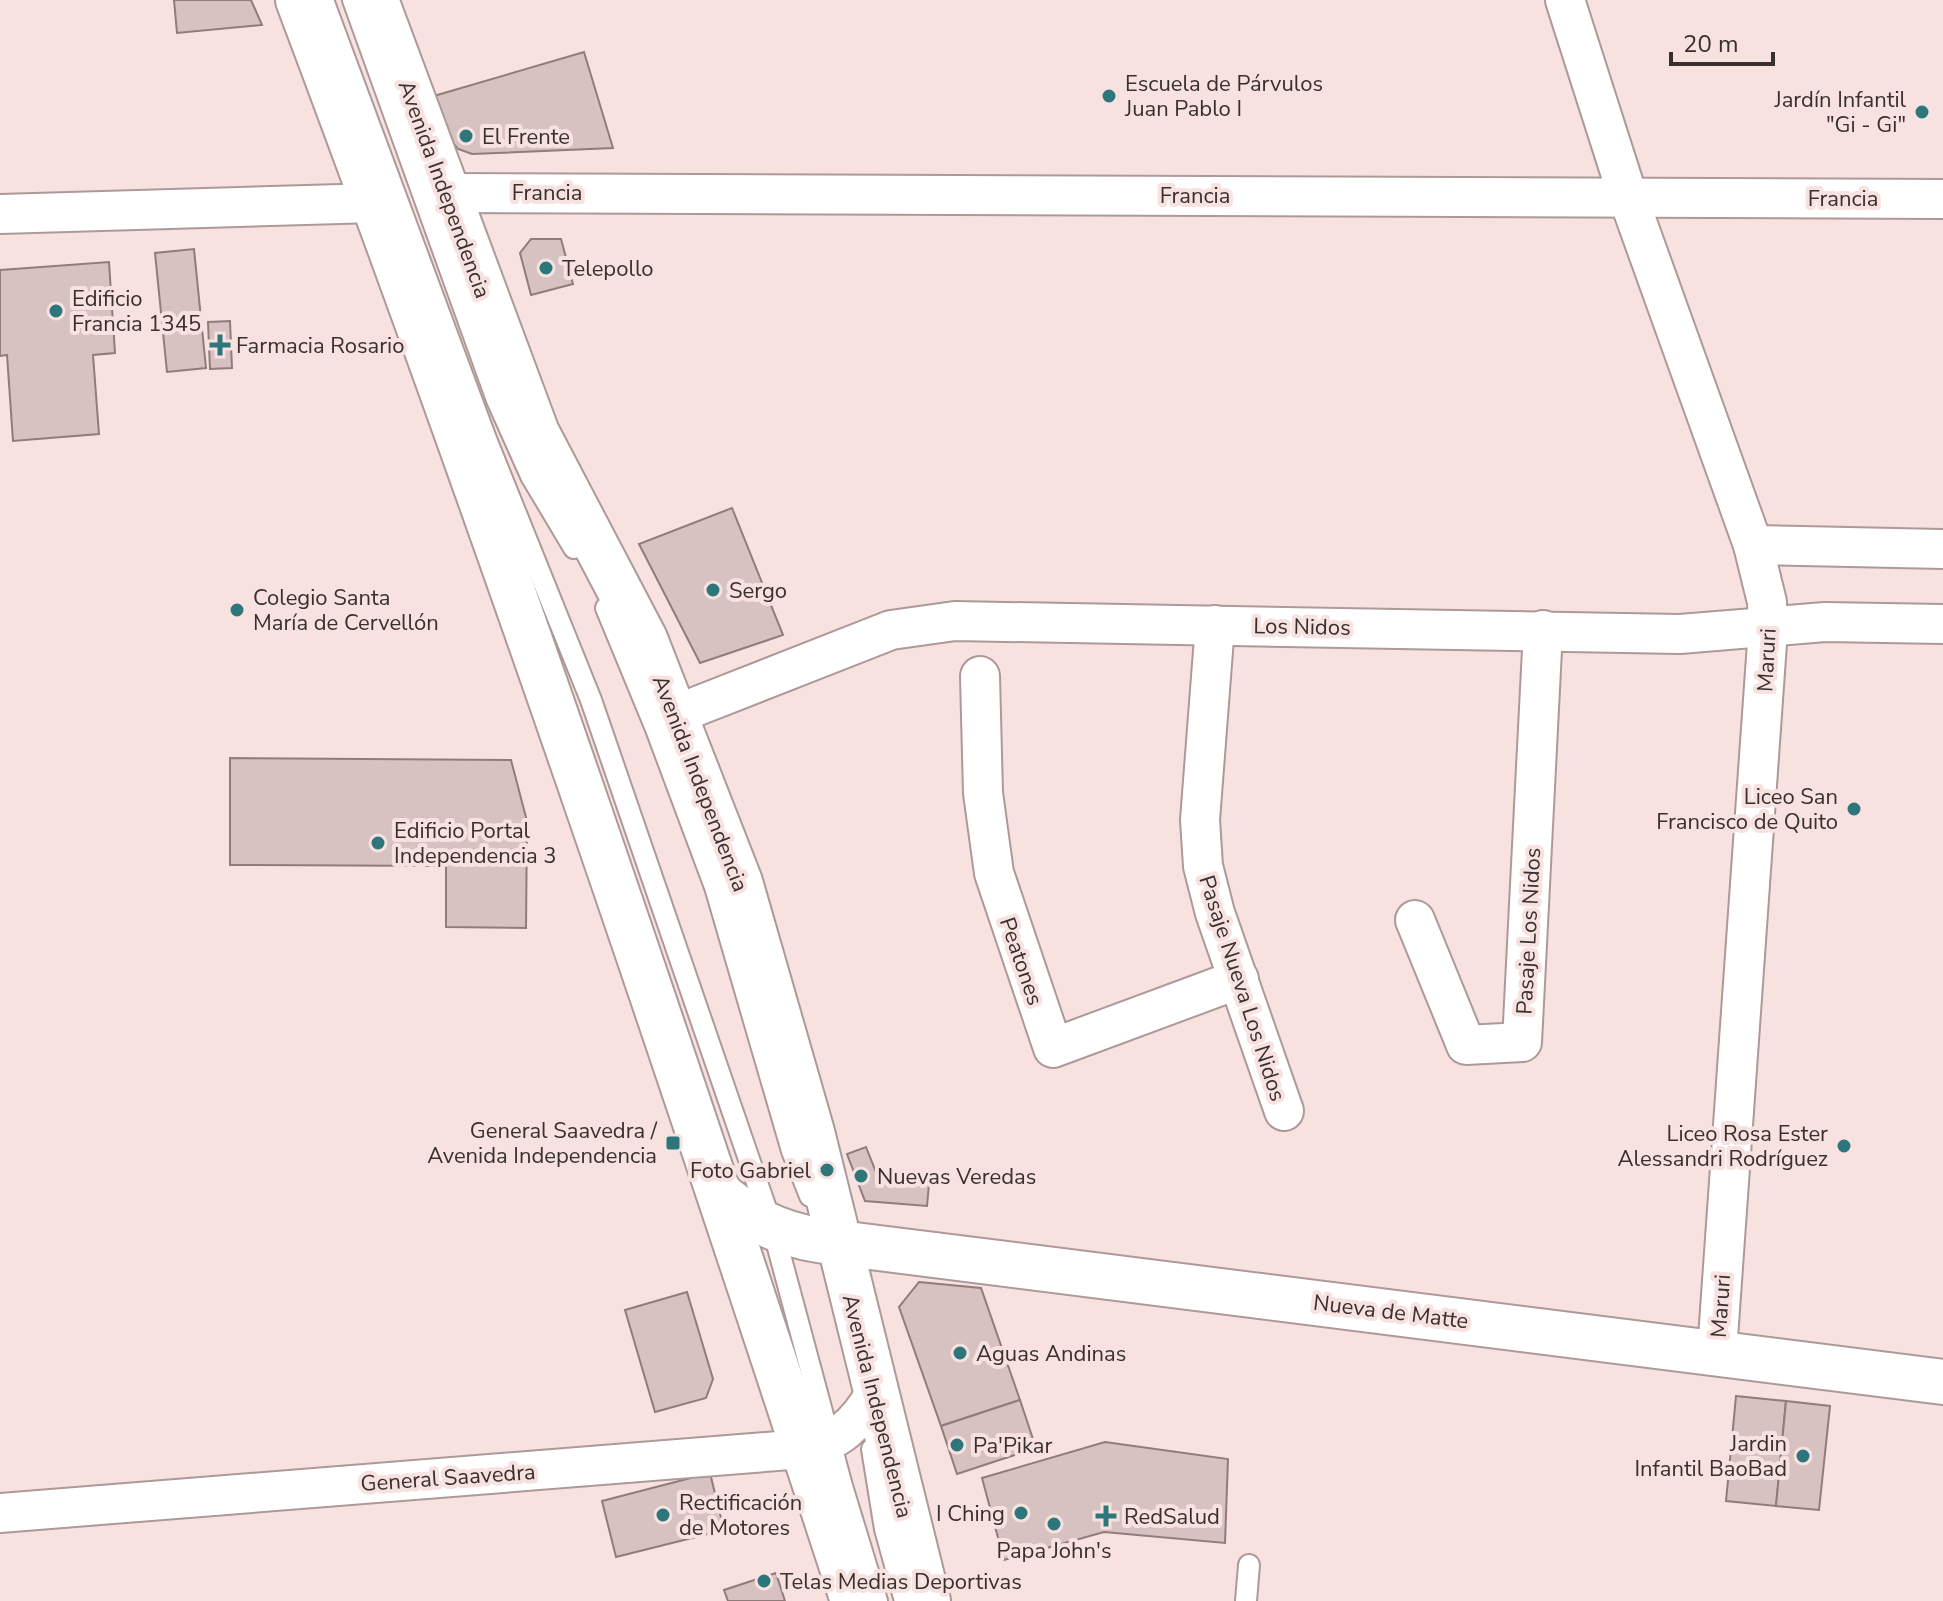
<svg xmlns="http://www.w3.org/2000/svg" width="1943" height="1601" viewBox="0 0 1943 1601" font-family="'Nunito Sans',sans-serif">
	<rect width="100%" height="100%" fill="#f7e2e0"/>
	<g fill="#d6c2c0" stroke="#8f7c7b" stroke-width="2">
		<polygon points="174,0 251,0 262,25 177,33"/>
		<polygon points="584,52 613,148 472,154 458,149 450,139 434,96"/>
		<polygon points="531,239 561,239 573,284 531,295 520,253"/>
		<polygon points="194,249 206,368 167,372 155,253"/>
		<polygon points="109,262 115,353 93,355 99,434 13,441 7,355 0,356 0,270"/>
		<polygon points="230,321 232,368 210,369 208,322"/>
		<polygon points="732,508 783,635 700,663 639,544"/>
		<polygon points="230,758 511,760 527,821 526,928 446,927 446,866 230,865"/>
		<polygon points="866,1147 876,1172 887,1180 929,1184 927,1206 865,1201 847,1154"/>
		<polygon points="919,1282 981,1288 1020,1400 941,1426 899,1307"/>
		<polygon points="687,1292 713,1379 706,1398 655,1412 625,1310"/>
		<polygon points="1736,1396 1786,1401 1776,1506 1726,1501"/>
		<polygon points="1020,1400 1036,1448 957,1474 941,1426"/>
		<polygon points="1786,1401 1830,1406 1819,1510 1776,1506"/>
		<polygon points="1105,1442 1228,1459 1225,1543 1104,1532 1004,1560 982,1478"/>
		<polygon points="710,1473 724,1530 616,1557 602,1501"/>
		<polygon points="776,1573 785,1601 728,1601 724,1590"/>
	</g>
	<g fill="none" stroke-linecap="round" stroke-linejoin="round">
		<defs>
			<g id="lane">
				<polyline points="323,0 486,439 591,700 773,1229 842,1486 877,1601"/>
				<polyline points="353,0 497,400 531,476 574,548"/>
				<polyline points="606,608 656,729 715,887 792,1151 810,1196"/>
				<polyline points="872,1449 885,1529 905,1601"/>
				<polyline points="1246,1601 1249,1565"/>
			</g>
			<g id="street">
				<polyline points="1565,0 1628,197 1753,545 1767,602 1768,629 1717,1352"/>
				<polyline points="446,193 1943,199"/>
				<polyline points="0,214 375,203"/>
				<polyline points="1753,545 1943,549"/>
				<polyline points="1215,625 1200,820 1203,866 1215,913 1284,1111"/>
				<polyline points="980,676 983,793 994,873 1053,1048 1239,979"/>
				<polyline points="677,714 891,630 955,621 1680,634 1825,622 1943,624"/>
				<polyline points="1415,920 1466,1045 1522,1042 1543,630"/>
				<path d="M0,1513l803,-64c34,-6 54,-25 71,-54"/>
			</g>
			<polyline id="secondary" points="839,1243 1943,1382"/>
			<g id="primary">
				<path d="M298,0c199,529 380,1064 555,1601"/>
				<polyline points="376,0 537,433 645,639 740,882 812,1132 928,1601"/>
				<path d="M719,1193c37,32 72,45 120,50"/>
			</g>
		</defs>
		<use href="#lane" stroke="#ad9998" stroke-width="24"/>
		<use href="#street" stroke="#ad9998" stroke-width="42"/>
		<use href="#secondary" stroke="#ad9998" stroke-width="48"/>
		<use href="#primary" stroke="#ad9998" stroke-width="48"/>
		<use href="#lane" stroke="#fff" stroke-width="20"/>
		<use href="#street" stroke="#fff" stroke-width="38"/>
		<use href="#secondary" stroke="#fff" stroke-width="44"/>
		<use href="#primary" stroke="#fff" stroke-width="44"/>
	</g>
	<g fill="#2d767c" stroke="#f7e2e0" stroke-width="3">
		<circle cx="1109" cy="96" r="8"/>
		<circle cx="1922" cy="112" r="8"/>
		<circle cx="466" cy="136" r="8"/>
		<circle cx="546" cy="268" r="8"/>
		<circle cx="56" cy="311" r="8"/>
		<path d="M216 333h8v8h8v8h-8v8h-8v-8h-8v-8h8z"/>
		<circle cx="713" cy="590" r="8"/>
		<circle cx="237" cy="610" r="8"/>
		<circle cx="1854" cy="809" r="8"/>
		<circle cx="378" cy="843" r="8"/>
		<rect x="665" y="1135" width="16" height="16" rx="4"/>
		<circle cx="1844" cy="1146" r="8"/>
		<circle cx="827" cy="1170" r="8"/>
		<circle cx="861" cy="1176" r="8"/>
		<circle cx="960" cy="1353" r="8"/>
		<circle cx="957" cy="1445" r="8"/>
		<circle cx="1803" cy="1456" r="8"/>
		<circle cx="1021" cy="1513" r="8"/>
		<circle cx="663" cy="1515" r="8"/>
		<path d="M1102 1504h8v8h8v8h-8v8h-8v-8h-8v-8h8z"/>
		<circle cx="1054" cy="1524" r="8"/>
		<circle cx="764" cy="1581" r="8"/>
	</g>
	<g text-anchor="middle" stroke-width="8" stroke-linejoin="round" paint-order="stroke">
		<g font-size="22" fill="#38302f" stroke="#f7e2e0" text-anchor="start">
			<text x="1125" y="91">Escuela de Párvulos<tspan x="1125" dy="25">Juan Pablo I</tspan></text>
			<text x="1906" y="107" text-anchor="end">Jardín Infantil<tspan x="1906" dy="25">"Gi - Gi"</tspan></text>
			<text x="482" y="144">El Frente</text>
			<text x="562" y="276">Telepollo</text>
			<text x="72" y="306">Edificio<tspan x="72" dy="25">Francia 1345</tspan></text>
			<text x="236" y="353">Farmacia Rosario</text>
			<text x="729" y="598">Sergo</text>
			<text x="253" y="605">Colegio Santa<tspan x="253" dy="25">María de Cervellón</tspan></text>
			<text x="1838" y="804" text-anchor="end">Liceo San<tspan x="1838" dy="25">Francisco de Quito</tspan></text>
			<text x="394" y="838">Edificio Portal<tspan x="394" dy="25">Independencia 3</tspan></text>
			<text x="657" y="1138" text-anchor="end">General Saavedra /<tspan x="657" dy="25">Avenida Independencia</tspan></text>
			<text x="1828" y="1141" text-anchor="end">Liceo Rosa Ester<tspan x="1828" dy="25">Alessandri Rodríguez</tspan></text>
			<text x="811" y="1178" text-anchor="end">Foto Gabriel</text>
			<text x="877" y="1184">Nuevas Veredas</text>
			<text x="976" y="1361">Aguas Andinas</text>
			<text x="1787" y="1451" text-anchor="end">Jardin<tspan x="1787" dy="25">Infantil BaoBad</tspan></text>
			<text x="973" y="1453">Pa'Pikar</text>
			<text x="679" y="1510">Rectificación<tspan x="679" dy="25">de Motores</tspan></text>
			<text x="1005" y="1521" text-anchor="end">I Ching</text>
			<text x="1124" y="1524">RedSalud</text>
			<text x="1054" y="1558" text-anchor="middle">Papa John's</text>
			<text x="780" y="1589">Telas Medias Deportivas</text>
		</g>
		<g font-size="22" fill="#38302f" stroke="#f7e2e0">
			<text transform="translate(445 189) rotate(70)" y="8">Avenida Independencia</text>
			<text x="547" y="200">Francia</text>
			<text x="1195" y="203">Francia</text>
			<text x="1843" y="206">Francia</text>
			<text transform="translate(1302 626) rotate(1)" y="8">Los Nidos</text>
			<text transform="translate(1766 660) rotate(-87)" y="8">Maruri</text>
			<text transform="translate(701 783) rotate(69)" y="8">Avenida Independencia</text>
			<text transform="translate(1528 931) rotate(-87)" y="8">Pasaje Los Nidos</text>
			<text transform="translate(1022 961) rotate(71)" y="8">Peatones</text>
			<text transform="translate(1243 988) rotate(72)" y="8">Pasaje Nueva Los Nidos</text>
			<text transform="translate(1720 1306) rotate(-86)" y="8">Maruri</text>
			<text transform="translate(1391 1311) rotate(7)" y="8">Nueva de Matte</text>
			<text transform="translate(878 1406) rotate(76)" y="8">Avenida Independencia</text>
			<text transform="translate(448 1477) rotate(-4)" y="8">General Saavedra</text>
		</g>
	</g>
	<path d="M1671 52v12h102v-12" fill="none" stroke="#38302f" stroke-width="4"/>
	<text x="1683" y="52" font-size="24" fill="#38302f" stroke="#f7e2e0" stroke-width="6" paint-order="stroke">20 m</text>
</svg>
